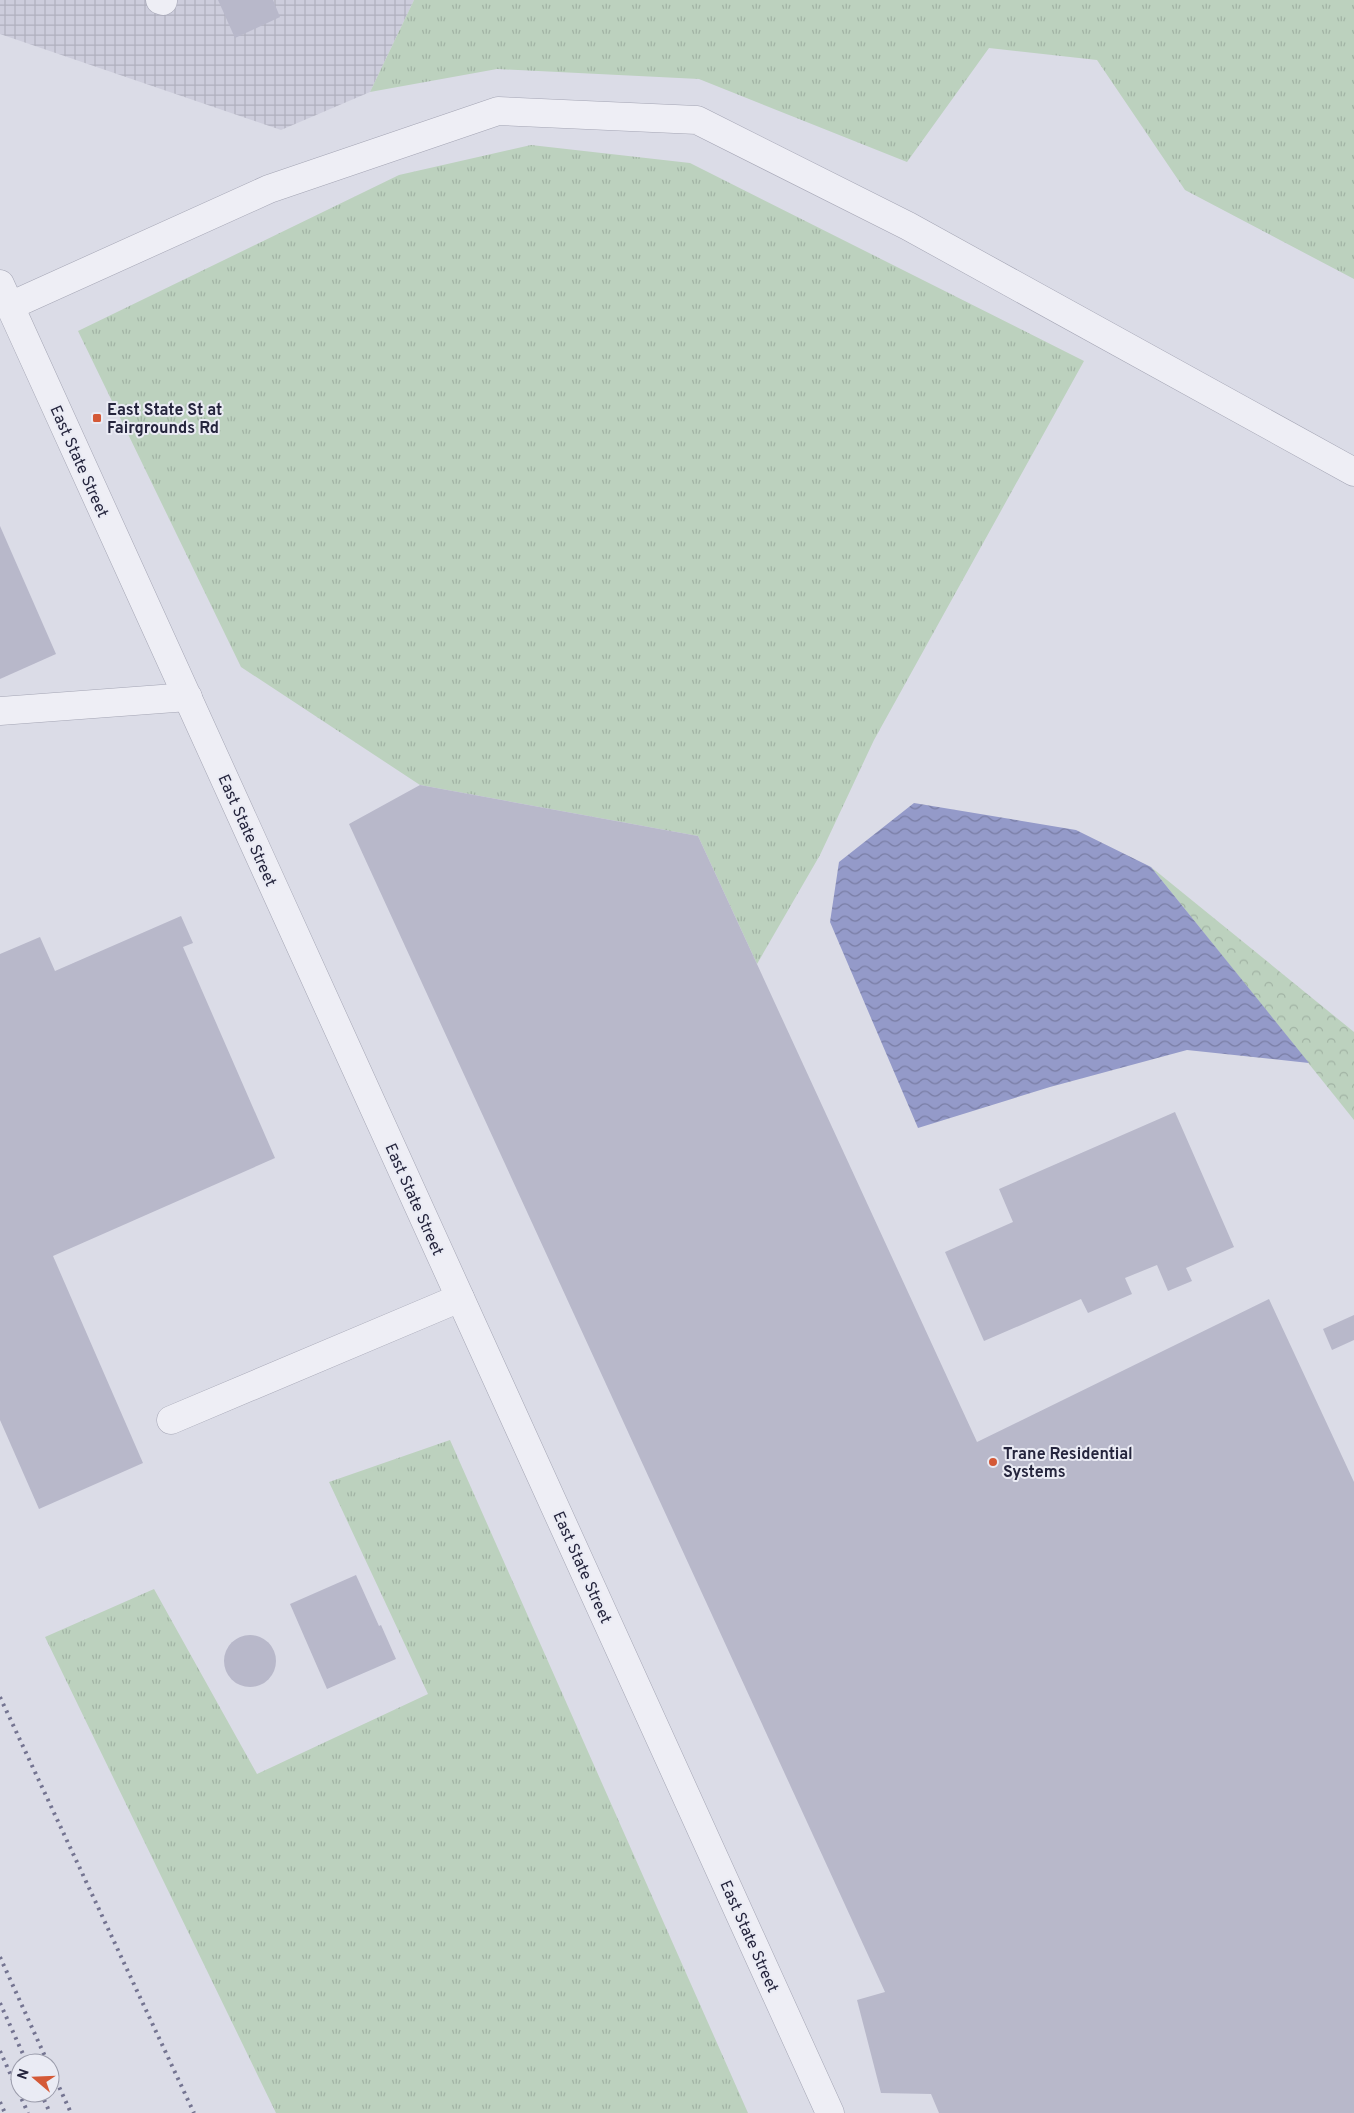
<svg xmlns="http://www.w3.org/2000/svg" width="1354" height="2113" viewBox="0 0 1354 2113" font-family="Overpass,sans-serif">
	<defs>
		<pattern id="industrial-grid" width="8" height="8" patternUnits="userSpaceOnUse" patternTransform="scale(1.25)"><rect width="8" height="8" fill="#cdcddc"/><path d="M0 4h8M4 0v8" fill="none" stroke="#b0b0be"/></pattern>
		<pattern id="grass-tufts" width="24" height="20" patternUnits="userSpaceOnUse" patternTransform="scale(1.25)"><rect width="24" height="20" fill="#bcd1be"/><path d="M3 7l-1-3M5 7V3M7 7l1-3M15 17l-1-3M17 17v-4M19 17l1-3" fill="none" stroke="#a1b3a4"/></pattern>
		<pattern id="forest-crowns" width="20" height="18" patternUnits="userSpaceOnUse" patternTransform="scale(1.25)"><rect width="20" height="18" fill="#bcd1be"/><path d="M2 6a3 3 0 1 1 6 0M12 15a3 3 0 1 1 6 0" fill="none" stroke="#a1b3a4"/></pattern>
		<pattern id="water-waves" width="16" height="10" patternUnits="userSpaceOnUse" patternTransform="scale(1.25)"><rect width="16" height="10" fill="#949ac9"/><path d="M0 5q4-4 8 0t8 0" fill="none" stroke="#797da4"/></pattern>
	</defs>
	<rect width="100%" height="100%" fill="#dbdce7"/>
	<polygon fill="url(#industrial-grid)" points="0,0 414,0 370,92 281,130 0,34"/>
	<g fill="url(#grass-tufts)">
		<polygon points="414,0 1354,0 1354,279 1185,190 1097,60 989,48 907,162 699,79 497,69 370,92"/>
		<polygon points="531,145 690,163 1084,361 874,740 820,855 757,964 698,836 420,785 241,667 78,331 399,175"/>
		<polygon points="450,1440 748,2113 276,2113 45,1637 154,1589 257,1774 428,1694 329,1482"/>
	</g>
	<polygon fill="url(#forest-crowns)" points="1151,867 1354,1032 1354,1120"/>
	<polygon fill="url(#water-waves)" points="914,803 1076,830 1151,867 1309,1063 1187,1050 1050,1087 918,1128 830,922 839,862"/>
	<g fill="#b8b8ca">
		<polygon points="218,0 273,0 280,17 235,38"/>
		<polygon points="0,526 56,654 0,679"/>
		<polygon points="420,785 698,836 977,1442 1269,1299 1354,1482 1354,2113 939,2113 931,2094 881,2093 857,2000 885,1992 349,824"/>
		<polygon points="181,916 193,943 183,947 275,1158 53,1256 143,1463 39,1509 0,1420 0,954 40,937 55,971"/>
		<polygon points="1175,1112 1234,1247 1186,1268 1192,1281 1168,1291 1157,1265 1125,1278 1132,1294 1088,1313 1081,1299 984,1341 945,1252 1013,1222 999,1189"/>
		<polygon points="1354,1315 1354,1340 1332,1350 1323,1329"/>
		<polygon points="356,1575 379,1626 381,1625 396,1659 327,1689 290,1604"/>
		<circle cx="250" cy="1661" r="26"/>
	</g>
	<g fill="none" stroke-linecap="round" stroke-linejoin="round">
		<defs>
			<g id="minor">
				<polyline points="160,0 163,1"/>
				<polyline points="0,284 830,2113"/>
				<polyline points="10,306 269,189 498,111 697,120 908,226 1354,472"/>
				<polyline points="0,711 188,697"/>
				<polyline points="171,1420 460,1298"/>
			</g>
		</defs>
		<use href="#minor" stroke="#a4a5b4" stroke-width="29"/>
		<use href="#minor" stroke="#eeeef5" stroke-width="28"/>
		<g stroke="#747491" stroke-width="4" stroke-dasharray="2.5 5" stroke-linecap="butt">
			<polyline points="0,1697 194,2113"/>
			<polyline points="0,1957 48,2063"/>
			<polyline points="0,2003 27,2063"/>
			<polyline points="0,2051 28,2113"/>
			<polyline points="50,2067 71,2113"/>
			<polyline points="41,2093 50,2113"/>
			<polyline points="0,2102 5,2113"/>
		</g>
	</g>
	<g fill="#d45937" stroke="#eaebf4" stroke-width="2">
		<rect x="92" y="413" width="10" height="10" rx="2.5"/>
		<circle cx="993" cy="1462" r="5"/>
	</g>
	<g text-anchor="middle" stroke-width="4" stroke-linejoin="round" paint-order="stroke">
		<g font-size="16" font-weight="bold" fill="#25253d" stroke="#eaebf4" text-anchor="start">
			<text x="107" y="415">East State St at<tspan x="107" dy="18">Fairgrounds Rd</tspan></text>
			<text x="1003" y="1459">Trane Residential<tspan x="1003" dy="18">Systems</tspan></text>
		</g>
		<g font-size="16" fill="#25253d" stroke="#eaebf4">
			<text transform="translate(80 461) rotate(66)" y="6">East State Street</text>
			<text transform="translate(248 830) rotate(66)" y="6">East State Street</text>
			<text transform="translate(415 1199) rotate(66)" y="6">East State Street</text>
			<text transform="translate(583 1567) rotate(66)" y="6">East State Street</text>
			<text transform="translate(750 1936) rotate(66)" y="6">East State Street</text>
		</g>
	</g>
	<g transform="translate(35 2078) rotate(289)"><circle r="24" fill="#eaebf4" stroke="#9b9cab"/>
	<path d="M0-4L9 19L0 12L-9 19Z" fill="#d45937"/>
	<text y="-8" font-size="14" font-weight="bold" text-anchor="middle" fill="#25253d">N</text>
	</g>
</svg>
